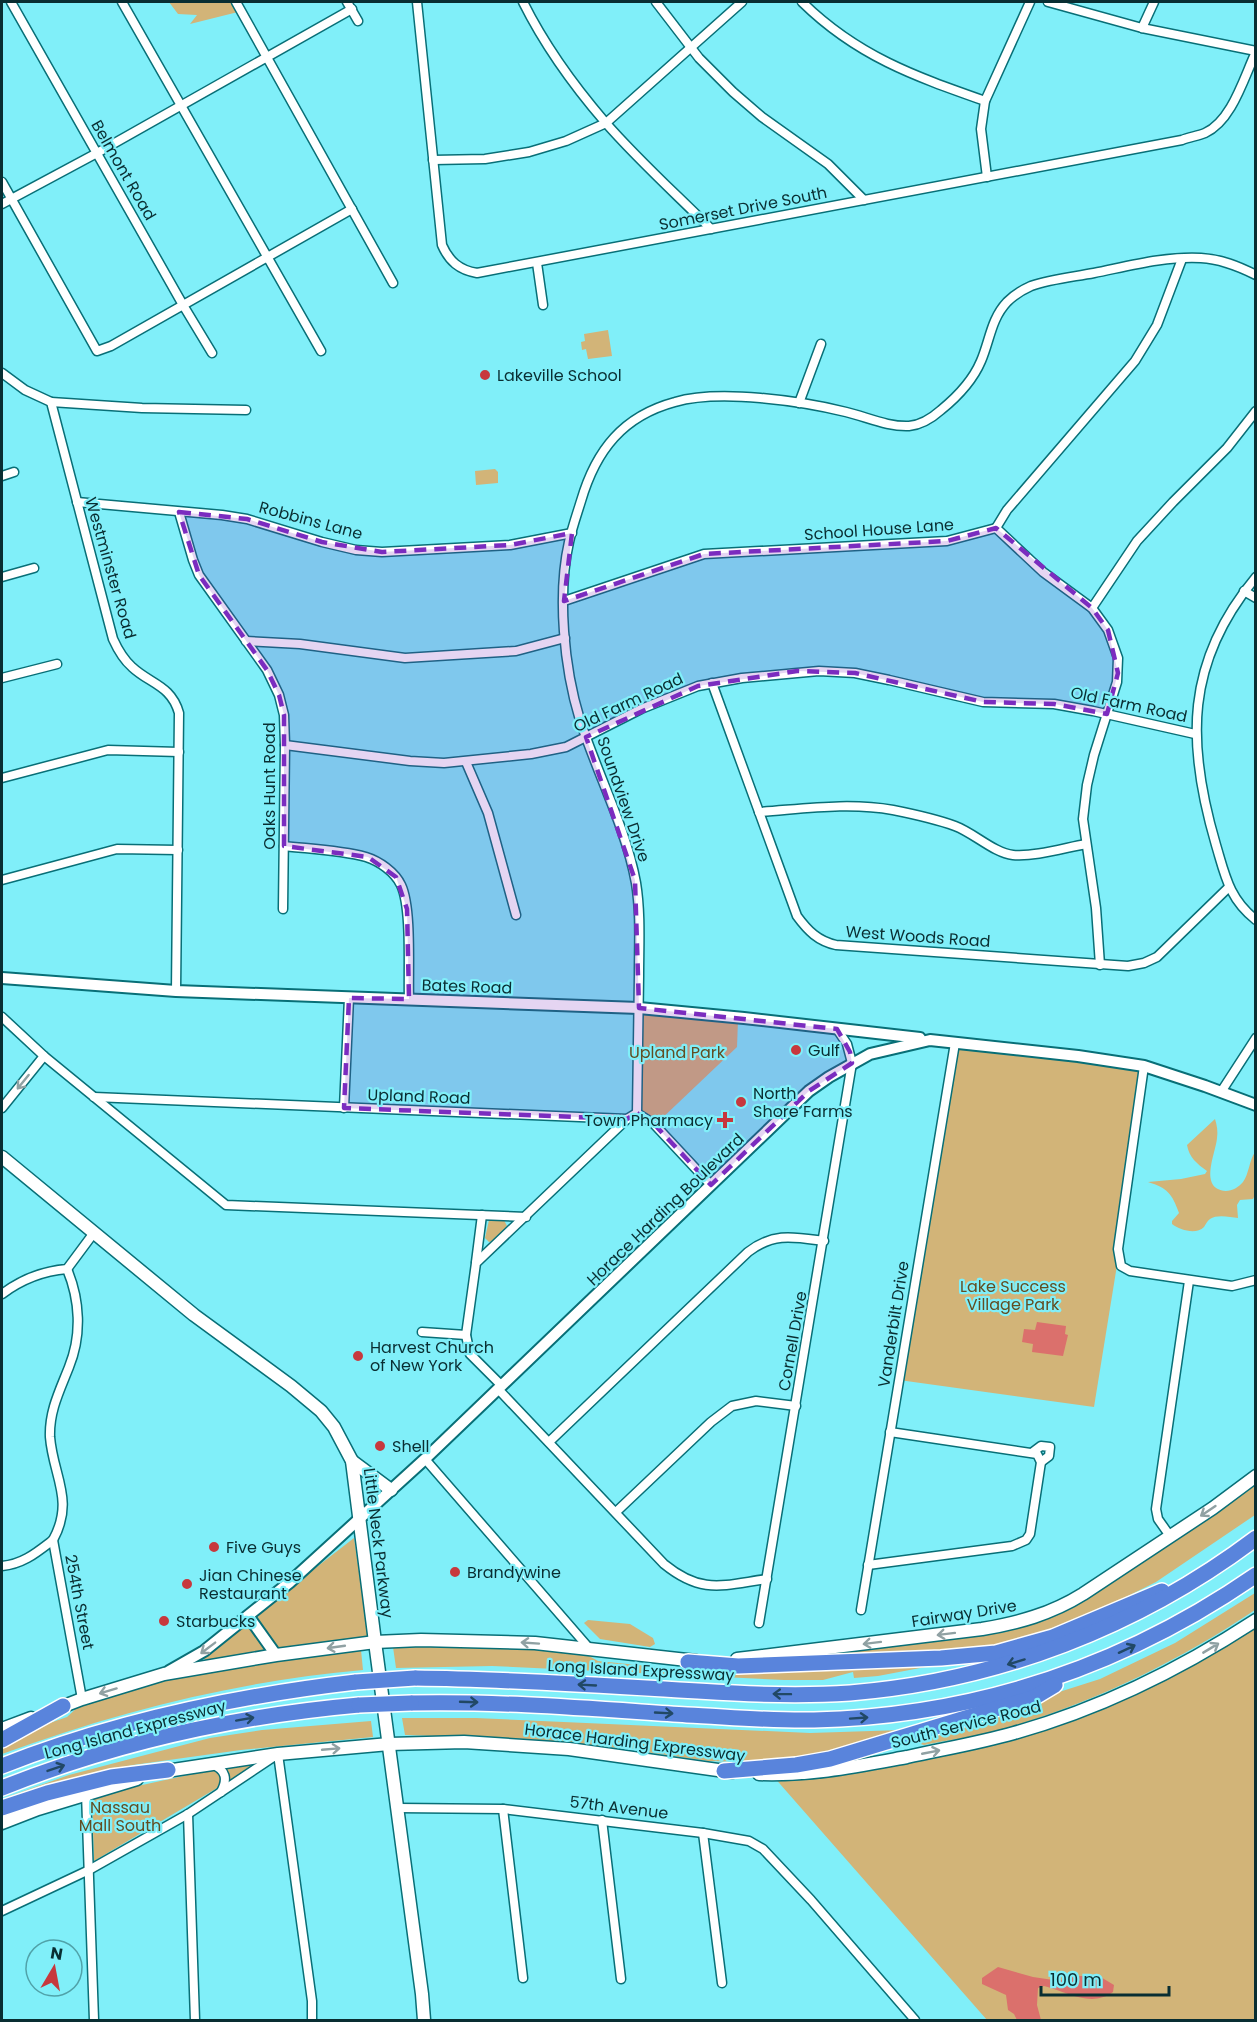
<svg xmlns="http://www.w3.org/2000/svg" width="1257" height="2022" viewBox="0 0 1257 2022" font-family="Poppins,sans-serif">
	<rect width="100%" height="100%" fill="#80eff9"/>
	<g fill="#d2b478">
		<polygon points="169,2 236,2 242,11 190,24 197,15 178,14"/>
		<polygon points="608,330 612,356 588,359 586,349 582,350 581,342 585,341 584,334"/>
		<polygon points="495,469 498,472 498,483 476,485 475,471"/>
		<polygon points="640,1010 738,1020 737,1047 657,1123 638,1112"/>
		<polygon points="956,1042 1144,1066 1118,1259 1094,1407 899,1380"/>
		<path d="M1215,1119c2,6 3,13 2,19 -1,15 -19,51 9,53 6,0 13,-4 17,-9 6,-8 6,-21 12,-30v43l-2,4 -13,1 -3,5 1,13c-8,-1 -21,-4 -28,1 -3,2 -4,5 -6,8 -8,8 -24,3 -32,-3v-3l7,-8c-7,-19 -11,-25 -31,-31l33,-3 24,-5 2,-3c-10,-7 -18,-14 -20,-26z"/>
		<polygon points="489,1220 504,1220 507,1226 493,1241 489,1242 485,1238"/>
		<polygon points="1255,1482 1255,1515 1156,1582 1092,1614 1086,1614 1059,1628 1019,1642 971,1649 837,1655 837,1653 1005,1632 1054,1616 1118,1578"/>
		<polygon points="354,1538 369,1640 206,1661 202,1656"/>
		<path d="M1255,1593v17c-79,53 -166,95 -259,121 -23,6 -48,9 -72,14l-7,-2v-2l7,-6 176,-56 75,-36z"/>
		<polygon points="588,1620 630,1624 653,1638 655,1644 650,1647 600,1639 584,1623"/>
		<polygon points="1255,1622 1255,2020 987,2020 773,1776 832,1771 1082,1712"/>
		<polygon points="449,1645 582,1652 598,1661 687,1670 941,1664 878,1676 854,1678 853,1672 823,1680 784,1680 492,1666 396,1668 393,1647"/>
		<path d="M361,1650l2,20c-124,11 -244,41 -361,84v-7l42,-22 23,-8 13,-12 86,-25 71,-14z"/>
		<polygon points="402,1718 476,1718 810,1733 902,1730 828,1753 754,1762 708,1761 639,1751 629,1747 628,1749 528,1739 405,1735"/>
		<polygon points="371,1721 373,1737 241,1750 133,1765 70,1779 8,1798 7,1797 69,1775 210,1738 262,1730"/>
		<polygon points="261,1759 261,1762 94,1861 92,1796"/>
	</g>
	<g fill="#db706c">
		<polygon points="1037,1322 1066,1326 1065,1334 1068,1335 1063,1356 1032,1352 1033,1344 1022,1342 1024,1329 1035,1330"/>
		<path d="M998,1967l35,10 27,4 9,-5h30l15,9 -1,7c-22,16 -45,0 -69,-6l-6,2 -1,17 4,15h-24l-3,-6 -6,-4 -2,-15 -24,-11v-6z"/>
	</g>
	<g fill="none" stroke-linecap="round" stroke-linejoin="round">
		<defs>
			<g id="minor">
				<polyline points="11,2 183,305 212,353"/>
				<polyline points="122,2 321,351"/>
				<polyline points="236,2 393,283"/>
				<polyline points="347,2 358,21"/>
				<path d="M417,2l25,243c7,16 17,25 35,28l705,-133c7,-3 16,-4 23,-7 27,-12 39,-56 51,-81"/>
				<path d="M523,2c21,42 51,84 82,120 33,38 71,72 106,107"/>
				<polyline points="656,2 699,58 733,92 762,117 828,164 864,200"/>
				<path d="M802,2c55,54 112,74 183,99"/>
				<polyline points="1048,2 1142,28 1256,51"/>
				<polyline points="1142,28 1154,2"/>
				<polyline points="433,160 485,159 529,152 566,141 606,123 742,2"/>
				<polyline points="987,177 981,129 985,101 1030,2"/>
				<polyline points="2,182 97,351 111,346 352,209"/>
				<polyline points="2,204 97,153 352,9"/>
				<polyline points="537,263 543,305"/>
				<path d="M2,373l23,17 26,12 62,237c5,11 10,20 19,28 18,17 39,18 47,46l-3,278"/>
				<polyline points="51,402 142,408 246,410"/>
				<polyline points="799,403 821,344"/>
				<polyline points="2,476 14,472"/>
				<polyline points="77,502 222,515 247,519 322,542 356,550 382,552 510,545 572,533"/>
				<polyline points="179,512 193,560 199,575 267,670 279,695 284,715 285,745 283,909"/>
				<polyline points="996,528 1007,510 1135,361 1157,325 1182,259"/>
				<polyline points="2,577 34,568"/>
				<path d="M1256,577c-71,85 -70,166 -40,268 9,30 13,54 40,75"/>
				<polyline points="1244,591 1256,598"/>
				<polyline points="564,601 704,554 947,541 996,528 1043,572 1092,608 1108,630 1118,658 1117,682 1094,755 1087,785 1083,819 1096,908 1100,965"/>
				<polyline points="1092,608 1137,541 1173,502 1227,448 1256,411"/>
				<polyline points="246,641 300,644 405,658 516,651 565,638"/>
				<polyline points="2,678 57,664"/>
				<path d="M712,683l85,233c11,15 21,25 39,29l292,21 16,-3 13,-6 72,-70"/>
				<polyline points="285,745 410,761 444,763 531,754 566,747 641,709 698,686 742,678 819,671 855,673 889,680 983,702 1054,704 1093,711 1195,734"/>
				<polyline points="466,762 488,813 516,915"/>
				<polyline points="2,778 108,750 179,752"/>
				<path d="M759,812c44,-3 89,-10 134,-2 20,4 43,9 62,16 19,7 39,27 58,29 21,2 51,-7 73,-11"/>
				<path d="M284,846c27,3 56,4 82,11 13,4 29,15 35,28 11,23 7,86 8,114"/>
				<polyline points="2,880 117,849 178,850"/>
				<polyline points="2,1017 44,1056 226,1205 526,1217"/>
				<polyline points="1144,1066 1118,1249 1121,1266 1130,1271 1232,1286 1256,1280"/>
				<polyline points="1221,1092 1256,1038"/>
				<polyline points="94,1097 627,1119 637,1113"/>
				<polyline points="2,1108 44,1056"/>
				<polyline points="344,1108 349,998"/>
				<path d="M637,1113c1,-46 1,-91 2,-137 0,-31 2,-62 -3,-93 -10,-55 -39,-110 -56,-163 -16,-52 -23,-125 -11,-178 3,-14 8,-28 12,-41 15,-51 42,-85 94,-99 44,-13 127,-1 171,10 21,5 42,15 63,14 12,-1 23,-8 32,-16 16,-13 32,-30 40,-49 9,-21 10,-42 26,-59 7,-7 15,-12 24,-16 20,-7 42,-9 63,-13 35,-7 72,-17 107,-15 20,1 37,8 55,17"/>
				<polyline points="637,1113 654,1124 711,1185"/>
				<polyline points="476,1262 482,1215"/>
				<path d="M67,1269c13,31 15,66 2,98 -9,23 -20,44 -19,70 3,39 25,63 3,103l29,159"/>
				<path d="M2,1294c20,-15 40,-23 65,-25l26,-35"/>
				<polyline points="422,1332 466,1335"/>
				<polyline points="502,1386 470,1354 466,1335 476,1263 627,1119"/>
				<path d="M498,1389l166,175c38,31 59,21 103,15"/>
				<path d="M549,1442l199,-190c26,-20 46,-15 76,-11"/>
				<polyline points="1033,1452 1041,1446 1050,1447 1049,1456 1041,1462"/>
				<polyline points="425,1459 589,1648"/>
				<polyline points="616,1512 711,1422 732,1406 756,1401 796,1406"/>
				<polyline points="1170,1536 1158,1519 1156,1509 1189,1281"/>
				<polyline points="868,1565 1012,1546 1026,1540 1030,1534 1041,1462 1037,1454 890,1432"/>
				<path d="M2,1566c21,-2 34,-13 51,-26"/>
				<polyline points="861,1610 955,1043"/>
				<polyline points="759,1623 852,1063 847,1044 837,1029"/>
				<path d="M212,1764c14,6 16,15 9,28"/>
				<polyline points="86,1793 94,2020"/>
				<polyline points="398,1808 503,1809 703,1833 749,1841 763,1849 811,1900 915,2020"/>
				<polyline points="503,1809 523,1978"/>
				<polyline points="188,1814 195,2020"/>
				<polyline points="602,1820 621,1979"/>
				<polyline points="703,1833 722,1983"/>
				<polyline points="2,1911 89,1870 188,1814 278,1754 312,2001 312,2020"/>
			</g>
			<g id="tertiary">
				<polyline points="2,978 176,991 639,1008 744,1018 920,1038"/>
				<polyline points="249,1617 276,1655"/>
				<polyline points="169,1671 204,1651 290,1582 425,1459 809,1091 829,1077 870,1054 930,1040 1078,1056 1144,1066 1205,1086 1256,1105"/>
			</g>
			<g id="secondary">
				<polyline points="2,1157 194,1315 291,1386 321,1411 334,1427 352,1461 375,1642 422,1994 424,2020"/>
				<polyline points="352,1461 391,1490"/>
				<path d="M737,1659l245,-30c36,-6 69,-15 101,-35l130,-86 43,-32"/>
				<polyline points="56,1709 82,1699 164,1674 276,1655 375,1642 421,1640 535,1643 696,1661"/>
				<polyline points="2,1729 31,1718"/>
				<polyline points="160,1772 278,1754 389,1744 464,1742 569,1749 732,1772"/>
				<path d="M759,1774c51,2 99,-8 148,-17 36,-8 72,-14 107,-24 86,-24 167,-64 242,-113"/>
				<polyline points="2,1823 38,1809 137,1779"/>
			</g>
			<g id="motorway">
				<polyline points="688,1662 738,1666 941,1658 996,1653 1053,1637 1162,1591"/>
				<path d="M415,1678c83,1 166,6 249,11 62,4 124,8 186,4 148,-12 288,-66 406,-155"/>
				<path d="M411,1703c92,-2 184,6 276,12 42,2 85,6 127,5 161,-4 309,-53 442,-145"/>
				<polyline points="2,1740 63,1706"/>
				<path d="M2,1766c114,-45 233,-70 354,-84"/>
				<polyline points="724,1771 796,1765 830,1759 1035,1697 1055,1685"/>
				<path d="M2,1788c115,-46 234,-72 357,-83"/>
				<polyline points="2,1808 47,1793 111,1777 168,1770"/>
			</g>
		</defs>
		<use href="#minor" stroke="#086f77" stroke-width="11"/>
		<use href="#tertiary" stroke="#086f77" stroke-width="14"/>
		<use href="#secondary" stroke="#086f77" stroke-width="15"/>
		<use href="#motorway" stroke="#fff" stroke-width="18"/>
		<use href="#minor" stroke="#fff" stroke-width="8"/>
		<use href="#tertiary" stroke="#fff" stroke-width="10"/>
		<use href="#secondary" stroke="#fff" stroke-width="12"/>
		<use href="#motorway" stroke="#5984dc" stroke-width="15"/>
		<defs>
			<g id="motorway-bridge">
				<polyline points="356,1682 415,1678"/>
				<polyline points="359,1705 411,1703"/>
			</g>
		</defs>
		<use href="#motorway-bridge" stroke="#fff" stroke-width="18" stroke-linecap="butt"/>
		<use href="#motorway-bridge" stroke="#5984dc" stroke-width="15"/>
	</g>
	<defs><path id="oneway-shaft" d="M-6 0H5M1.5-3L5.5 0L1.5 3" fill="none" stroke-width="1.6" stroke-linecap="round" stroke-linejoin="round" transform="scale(1.5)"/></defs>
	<g stroke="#90a1a3">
		<use href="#oneway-shaft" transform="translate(23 1082) rotate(129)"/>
		<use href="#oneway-shaft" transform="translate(1208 1511) rotate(146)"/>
		<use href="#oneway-shaft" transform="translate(946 1634) rotate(173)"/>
		<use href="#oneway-shaft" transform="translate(530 1643) rotate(-176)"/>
		<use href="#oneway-shaft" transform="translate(872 1643) rotate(173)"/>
		<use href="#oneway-shaft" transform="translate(336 1647) rotate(172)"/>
		<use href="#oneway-shaft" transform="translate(208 1648) rotate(143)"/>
		<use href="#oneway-shaft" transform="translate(1211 1648) rotate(-31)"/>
		<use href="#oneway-shaft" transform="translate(108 1691) rotate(163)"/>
		<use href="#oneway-shaft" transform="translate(331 1749) rotate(-5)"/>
		<use href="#oneway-shaft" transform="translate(931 1752) rotate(-11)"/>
	</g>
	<g stroke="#214865">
		<use href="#oneway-shaft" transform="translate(1127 1649) rotate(-25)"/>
		<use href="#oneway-shaft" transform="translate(1016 1662) rotate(163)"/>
		<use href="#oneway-shaft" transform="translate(587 1685) rotate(-177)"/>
		<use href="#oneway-shaft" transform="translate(782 1694) rotate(-179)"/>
		<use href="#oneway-shaft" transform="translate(469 1702) rotate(2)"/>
		<use href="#oneway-shaft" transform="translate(664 1713) rotate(3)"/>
		<use href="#oneway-shaft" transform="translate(859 1718) rotate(-4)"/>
		<use href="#oneway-shaft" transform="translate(245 1719) rotate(-10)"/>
		<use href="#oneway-shaft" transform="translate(56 1768) rotate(-19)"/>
	</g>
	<path fill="#7b2cbf" fill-opacity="0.2" stroke="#7b2cbf" stroke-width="4.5" stroke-dasharray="12 8" stroke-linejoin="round" d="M179,512l68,7 75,23 60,10 128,-7 62,-12 -8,68 140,-47 243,-13 49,-13 96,80 16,22 10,43 -11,41 -53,-10 -71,-2 -128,-29 -58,-2 -99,15 -112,51 49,143 4,128 198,21 13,23 2,11 -43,28 -98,94 -57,-61 -17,-11 -10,6 -283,-11 5,-110 60,1 -2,-90 -11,-32 -28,-20 -84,-11v-131l-5,-20 -12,-25 -68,-95z"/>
	<g fill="#c7383d" stroke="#80eff9" stroke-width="2">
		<circle cx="485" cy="375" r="6"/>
		<circle cx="796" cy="1050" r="6"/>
		<circle cx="741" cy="1102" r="6"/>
		<path d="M722 1111h6v6h6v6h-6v6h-6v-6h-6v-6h6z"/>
		<circle cx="358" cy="1356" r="6"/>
		<circle cx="380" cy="1446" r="6"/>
		<circle cx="214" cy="1547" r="6"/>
		<circle cx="455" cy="1572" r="6"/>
		<circle cx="187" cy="1584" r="6"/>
		<circle cx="164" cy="1621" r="6"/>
	</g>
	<g text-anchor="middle" stroke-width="4.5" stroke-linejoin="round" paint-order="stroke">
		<g font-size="16" fill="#092e32" stroke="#80eff9">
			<text transform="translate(124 170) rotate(60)" y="6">Belmont Road</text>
			<text transform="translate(743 208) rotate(-11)" y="6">Somerset Drive South</text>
			<text transform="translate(311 520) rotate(15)" y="6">Robbins Lane</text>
			<text transform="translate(879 529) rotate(-4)" y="6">School House Lane</text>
			<text transform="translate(111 568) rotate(74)" y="6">Westminster Road</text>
			<text transform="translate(628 702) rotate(-25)" y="6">Old Farm Road</text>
			<text transform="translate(1129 704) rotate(12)" y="6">Old Farm Road</text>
			<text transform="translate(269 786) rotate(-90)" y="6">Oaks Hunt Road</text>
			<text transform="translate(624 799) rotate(71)" y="6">Soundview Drive</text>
			<text transform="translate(918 936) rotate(4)" y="6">West Woods Road</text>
			<text transform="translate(467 986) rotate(2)" y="6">Bates Road</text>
			<text transform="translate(419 1096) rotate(2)" y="6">Upland Road</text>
			<text transform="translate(665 1209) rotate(-44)" y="6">Horace Harding Boulevard</text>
			<text transform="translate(893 1324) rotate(-81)" y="6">Vanderbilt Drive</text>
			<text transform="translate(792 1341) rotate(-80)" y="6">Cornell Drive</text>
			<text transform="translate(379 1543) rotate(83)" y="6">Little Neck Parkway</text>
			<text transform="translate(80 1602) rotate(79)" y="6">254th Street</text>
			<text transform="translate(964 1613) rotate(-9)" y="6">Fairway Drive</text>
			<text transform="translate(641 1670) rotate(3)" y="6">Long Island Expressway</text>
			<text transform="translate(966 1724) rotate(-14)" y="6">South Service Road</text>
			<text transform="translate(135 1729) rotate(-15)" y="6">Long Island Expressway</text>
			<text transform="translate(635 1742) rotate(7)" y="6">Horace Harding Expressway</text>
			<text transform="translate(619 1807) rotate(7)" y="6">57th Avenue</text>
		</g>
		<g font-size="16" fill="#092e32" stroke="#80eff9" text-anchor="start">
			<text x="497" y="381">Lakeville School</text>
			<text x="808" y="1056">Gulf</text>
			<text x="753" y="1099">North<tspan x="753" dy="18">Shore Farms</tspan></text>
			<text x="713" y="1126" text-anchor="end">Town Pharmacy</text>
			<text x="370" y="1353">Harvest Church<tspan x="370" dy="18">of New York</tspan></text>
			<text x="392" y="1452">Shell</text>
			<text x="226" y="1553">Five Guys</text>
			<text x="467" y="1578">Brandywine</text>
			<text x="199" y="1581">Jian Chinese<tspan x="199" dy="18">Restaurant</tspan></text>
			<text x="176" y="1627">Starbucks</text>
		</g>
		<g font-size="16" fill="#624d22" stroke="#80eff9">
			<text x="677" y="1058">Upland Park</text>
			<text x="1013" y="1292">Lake Success<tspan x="1013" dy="18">Village Park</tspan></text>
			<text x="120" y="1813">Nassau<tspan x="120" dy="18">Mall South</tspan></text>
		</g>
	</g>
	<rect width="1257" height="2022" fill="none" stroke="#092e32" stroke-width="6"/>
	<g transform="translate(54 1968) rotate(10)"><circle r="28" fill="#80eff9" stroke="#50a2a9" stroke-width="1.5"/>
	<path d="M0-4.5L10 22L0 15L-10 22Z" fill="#c7383d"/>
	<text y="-9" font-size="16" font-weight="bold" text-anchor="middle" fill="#092e32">N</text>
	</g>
	<path d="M1041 1986v9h128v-9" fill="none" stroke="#092e32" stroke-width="3"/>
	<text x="1050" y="1986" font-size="18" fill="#092e32" stroke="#80eff9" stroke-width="4.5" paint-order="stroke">100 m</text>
</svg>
